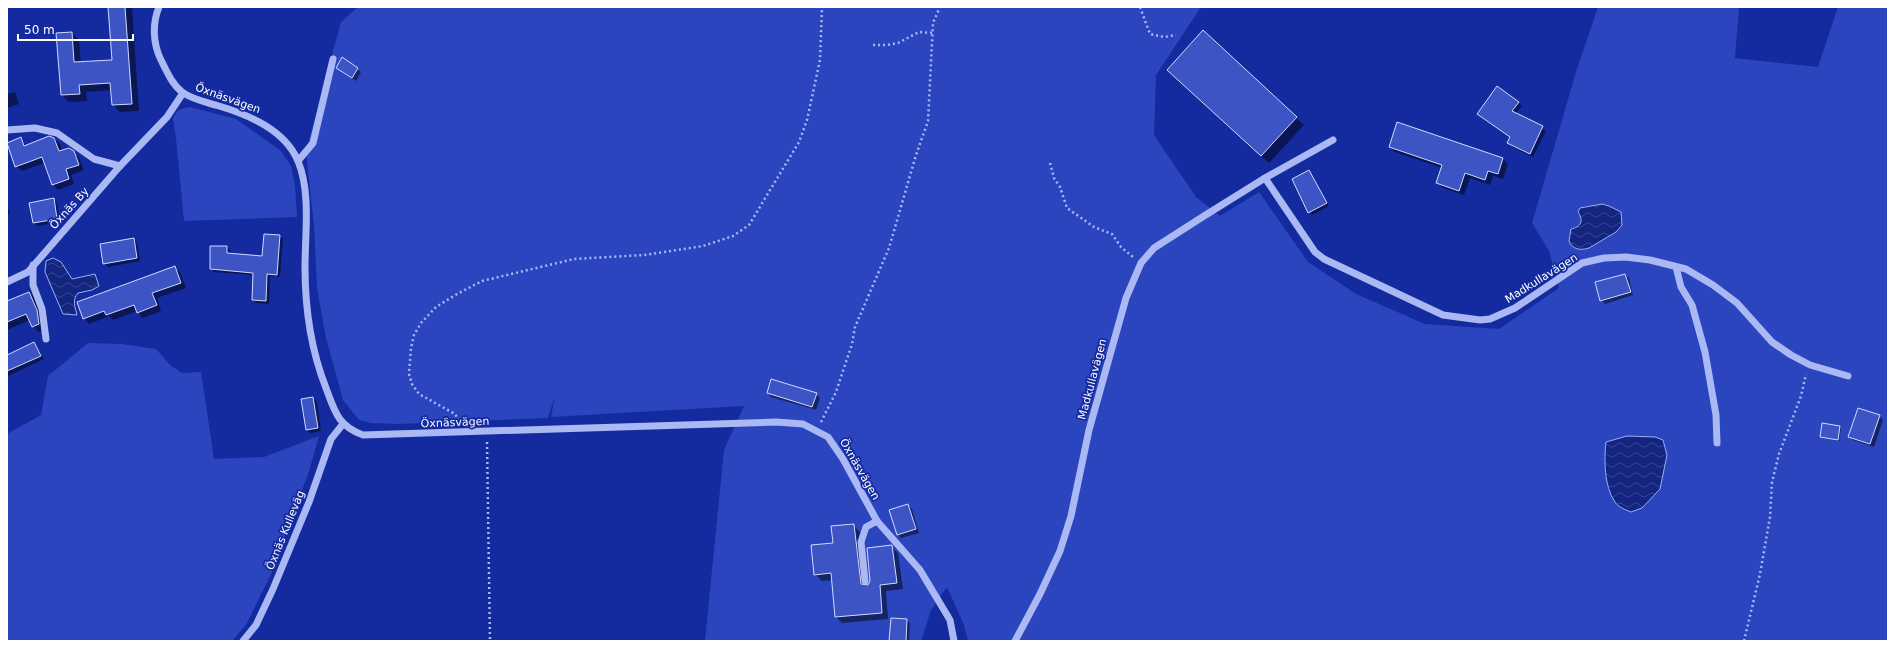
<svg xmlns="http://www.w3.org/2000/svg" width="1895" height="648" viewBox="0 0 1895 648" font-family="'DejaVu Sans',sans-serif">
	<defs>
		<pattern id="water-waves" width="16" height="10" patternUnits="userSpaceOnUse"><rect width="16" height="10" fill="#13257f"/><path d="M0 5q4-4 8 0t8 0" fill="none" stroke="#364692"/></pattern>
	</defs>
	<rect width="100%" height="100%" fill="#132b9e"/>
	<g fill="#2a45be" fill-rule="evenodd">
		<path d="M358,7h843l-45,68 -2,60 42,62 24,19 39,-24 49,70 48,32 69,30 74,5 60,-41 -10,-37 -17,-28 44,-151 22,-65h141l-4,51 83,9 20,-60h50v634h-920l-4,-16 -17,-38 -16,23 -10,31h-216l19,-191 20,-44 -193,11 4,-22 -7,23 -150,6 -27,-1 -12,-3 -16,-20 -17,-62 -9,-50 -3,-62 -8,-75 35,-129zM1614,440l46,49 -7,7 -47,-54z"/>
		<polygon points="190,107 236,119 281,151 291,166 295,186 297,217 184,221 176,138 173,118 178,110"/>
		<polygon points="88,343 122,344 156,349 170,365 182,373 201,372 214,459 264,457 319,436 309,471 273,570 246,625 232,641 7,641 7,434 41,415 48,376"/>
	</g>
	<g fill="url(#water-waves)" stroke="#9caef7">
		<path d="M1602,204l7,2 12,6 1,13 -6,7 -27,16c-9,3 -17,1 -20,-7l2,-12c10,-2 13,-8 7,-17l2,-4z"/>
		<path d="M53,258l8,4 11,17 23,-5 4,12 -7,4 -14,3c-6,7 -3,14 -1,22l-14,-1 -18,-42 1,-11z"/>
		<path d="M1627,436l28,1 8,3 4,15 -7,34 -18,19 -11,4c-5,-2 -13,-5 -16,-10 -11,-16 -11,-42 -9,-60z"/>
	</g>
	<g fill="#0007">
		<polygon points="109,7 132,7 139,111 120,112 113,105 112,90 86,92 87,101 69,102 62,95 72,33 79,40 81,63 113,61"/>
		<polygon points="1203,32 1304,125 1269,163 1175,77"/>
		<polygon points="342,58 361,72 356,81 337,68"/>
		<polygon points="15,92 19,104 7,108 7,94"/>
		<polygon points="1518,102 1522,106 1515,114 1546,131 1533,157 1512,147 1508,143 1511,138 1482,117"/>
		<polygon points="54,138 60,144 62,151 73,152 79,158 84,170 71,175 74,184 58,190 53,184 45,163 22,171 16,166 20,139 26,146"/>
		<polygon points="1390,147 1503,159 1508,164 1503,179 1493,176 1490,185 1470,178 1464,195 1443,188 1437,183 1442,168 1395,152"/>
		<polygon points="1309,171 1329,206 1312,215 1293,180"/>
		<polygon points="53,199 57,203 60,222 38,226 34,223"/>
		<polygon points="7,206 10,213 7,215"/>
		<polygon points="280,236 283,239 280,277 270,276 269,304 256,303 253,300 254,275 214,272 211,269 227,247 230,250 230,254 263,257"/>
		<polygon points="134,239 137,243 140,261 108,267 104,263"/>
		<polygon points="174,267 180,272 186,288 157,298 161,311 143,318 137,311 113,320 109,316 89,324 84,318"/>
		<polygon points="1625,275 1629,278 1633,295 1605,304 1601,300"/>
		<polygon points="29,293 35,298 42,317 44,330 38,332 30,320 7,330 7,302"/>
		<polygon points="34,343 44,359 8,376 7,356"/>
		<polygon points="768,393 816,394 820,398 816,410 771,397"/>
		<polygon points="313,398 317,402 321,431 310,433 307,429"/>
		<polygon points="1879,416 1883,420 1874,447 1853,440 1849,437"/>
		<polygon points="1840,427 1841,428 1839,441 1821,437"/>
		<polygon points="908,505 912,509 919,533 901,538 898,535"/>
		<polygon points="853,525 860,532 866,587 869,586 891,547 898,553 903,589 886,591 888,619 842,623 836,617 832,580 822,581 815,574 834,544"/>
		<polygon points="907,620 910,623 909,641 890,641"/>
	</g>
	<g fill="#3c54c4" stroke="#d2dafd">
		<polygon points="108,7 125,7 132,104 112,105 110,83 79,85 80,94 61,95 56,33 72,32 74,62 112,60"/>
		<polygon points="1203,30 1297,117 1261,156 1167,70"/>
		<polygon points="342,57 358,68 352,78 336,68"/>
		<polygon points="1497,86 1519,102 1512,111 1543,126 1530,154 1507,143 1510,137 1477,114"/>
		<polygon points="1397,122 1503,158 1498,174 1488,171 1485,180 1465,173 1459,191 1436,183 1442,165 1389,147"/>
		<polygon points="49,136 54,138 59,151 69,148 74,151 79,165 66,169 69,179 52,185 42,157 15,167 7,143 21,137 24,146"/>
		<polygon points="1309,170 1327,203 1308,213 1292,179"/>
		<polygon points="54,198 57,219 33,223 29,203"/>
		<polygon points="264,234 280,235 277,275 267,274 266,301 252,300 253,273 210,269 210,246 227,246 227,253 262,256"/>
		<polygon points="134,238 137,258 103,264 100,244"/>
		<polygon points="175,266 181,283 152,293 157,305 137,313 134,305 106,315 104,311 83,319 77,302"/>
		<polygon points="1625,274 1631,292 1600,301 1595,282"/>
		<polygon points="29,292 37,310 39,324 32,327 26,314 7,322 7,301"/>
		<polygon points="34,342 41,356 7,371 7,355"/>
		<polygon points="771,379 817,393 812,407 767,393"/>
		<polygon points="313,397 318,428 306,430 301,399"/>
		<polygon points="1858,408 1880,415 1870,444 1848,437"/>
		<polygon points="1822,423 1840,426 1838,440 1820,437"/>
		<polygon points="908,504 916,529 897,535 889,510"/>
		<polygon points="854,524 861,584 868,585 870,581 867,548 892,545 897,583 880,585 882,613 835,617 831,573 814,575 811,545 833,543 831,526"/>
		<polygon points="891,618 907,619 906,641 889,641"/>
	</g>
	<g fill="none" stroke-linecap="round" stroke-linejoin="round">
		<g stroke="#aab8f4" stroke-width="2.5" stroke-dasharray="2 3" stroke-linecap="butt">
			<polyline points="1140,7 1150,34 1164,37 1176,35"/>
			<polyline points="873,45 887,45 898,43 919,32 932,33"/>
			<polyline points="1050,163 1054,178 1060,187 1067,208 1094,227 1112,234 1121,247 1133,257"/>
			<polyline points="459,421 455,414 419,394 412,384 409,374 411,348 414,335 421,323 436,307 457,294 482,281 574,259 644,255 703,246 733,236 749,225 799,142 807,120 820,60 822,7"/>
			<polyline points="821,422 836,392 852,344 855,327 889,248 916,155 928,121 933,23 940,7"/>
			<polyline points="487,442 490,641"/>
			<polyline points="1744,641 1760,574 1770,517 1772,482 1779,454 1801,396 1806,374"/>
		</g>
		<g stroke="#aab8f4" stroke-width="7">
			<path d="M159,7c-7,17 -6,37 2,53 6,12 11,24 21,32 11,8 25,10 37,14 30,9 66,24 79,55 13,32 7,72 7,106 0,41 6,83 21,121 9,24 12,38 37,47l413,-13 27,2 25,13 15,22 34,62 43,49 30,50 4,21"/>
			<polyline points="7,130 35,128 57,133 94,159 120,166"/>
			<polyline points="298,161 313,143 333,59"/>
			<polyline points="1265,178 1315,252 1324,259 1443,315 1480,320 1490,319 1515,308 1582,263 1604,258 1626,257 1650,260 1686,269 1713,285 1737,303 1772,342 1791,355 1810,365 1848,376"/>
			<polyline points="33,265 33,285 42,309 46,339"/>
			<polyline points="1676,267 1681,287 1692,305 1705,352 1716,415 1717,443"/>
			<polyline points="7,282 28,272 120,166 167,117 183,93"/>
			<polyline points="865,581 861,542 866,527 877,521"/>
			<polyline points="243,641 256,625 273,589 309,502 331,439 343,424"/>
			<polyline points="1015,641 1040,594 1060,551 1071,516 1089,430 1126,298 1141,263 1154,248 1204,216 1265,178 1333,140"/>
		</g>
	</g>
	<g text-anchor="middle" stroke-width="3.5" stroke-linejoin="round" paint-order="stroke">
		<g font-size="11" fill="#fff" stroke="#132b9e">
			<text transform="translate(228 98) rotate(20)" y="4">Öxnäsvägen</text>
			<text transform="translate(69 208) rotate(-48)" y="4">Öxnäs By</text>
			<text transform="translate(1541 278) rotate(-32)" y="4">Madkullavägen</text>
			<text transform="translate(1092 379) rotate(-75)" y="4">Madkullavägen</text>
			<text transform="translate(455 422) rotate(-2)" y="4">Öxnäsvägen</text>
			<text transform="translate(860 469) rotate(60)" y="4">Öxnäsvägen</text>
			<text transform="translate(285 530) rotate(-68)" y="4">Öxnäs Kulleväg</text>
		</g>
	</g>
	<rect width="1895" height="648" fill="none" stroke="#ffffff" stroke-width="16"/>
	<path d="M18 34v6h115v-6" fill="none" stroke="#ffffff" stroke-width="2"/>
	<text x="24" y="34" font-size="12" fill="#ffffff" stroke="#132b9e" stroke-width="3" paint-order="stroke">50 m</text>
</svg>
